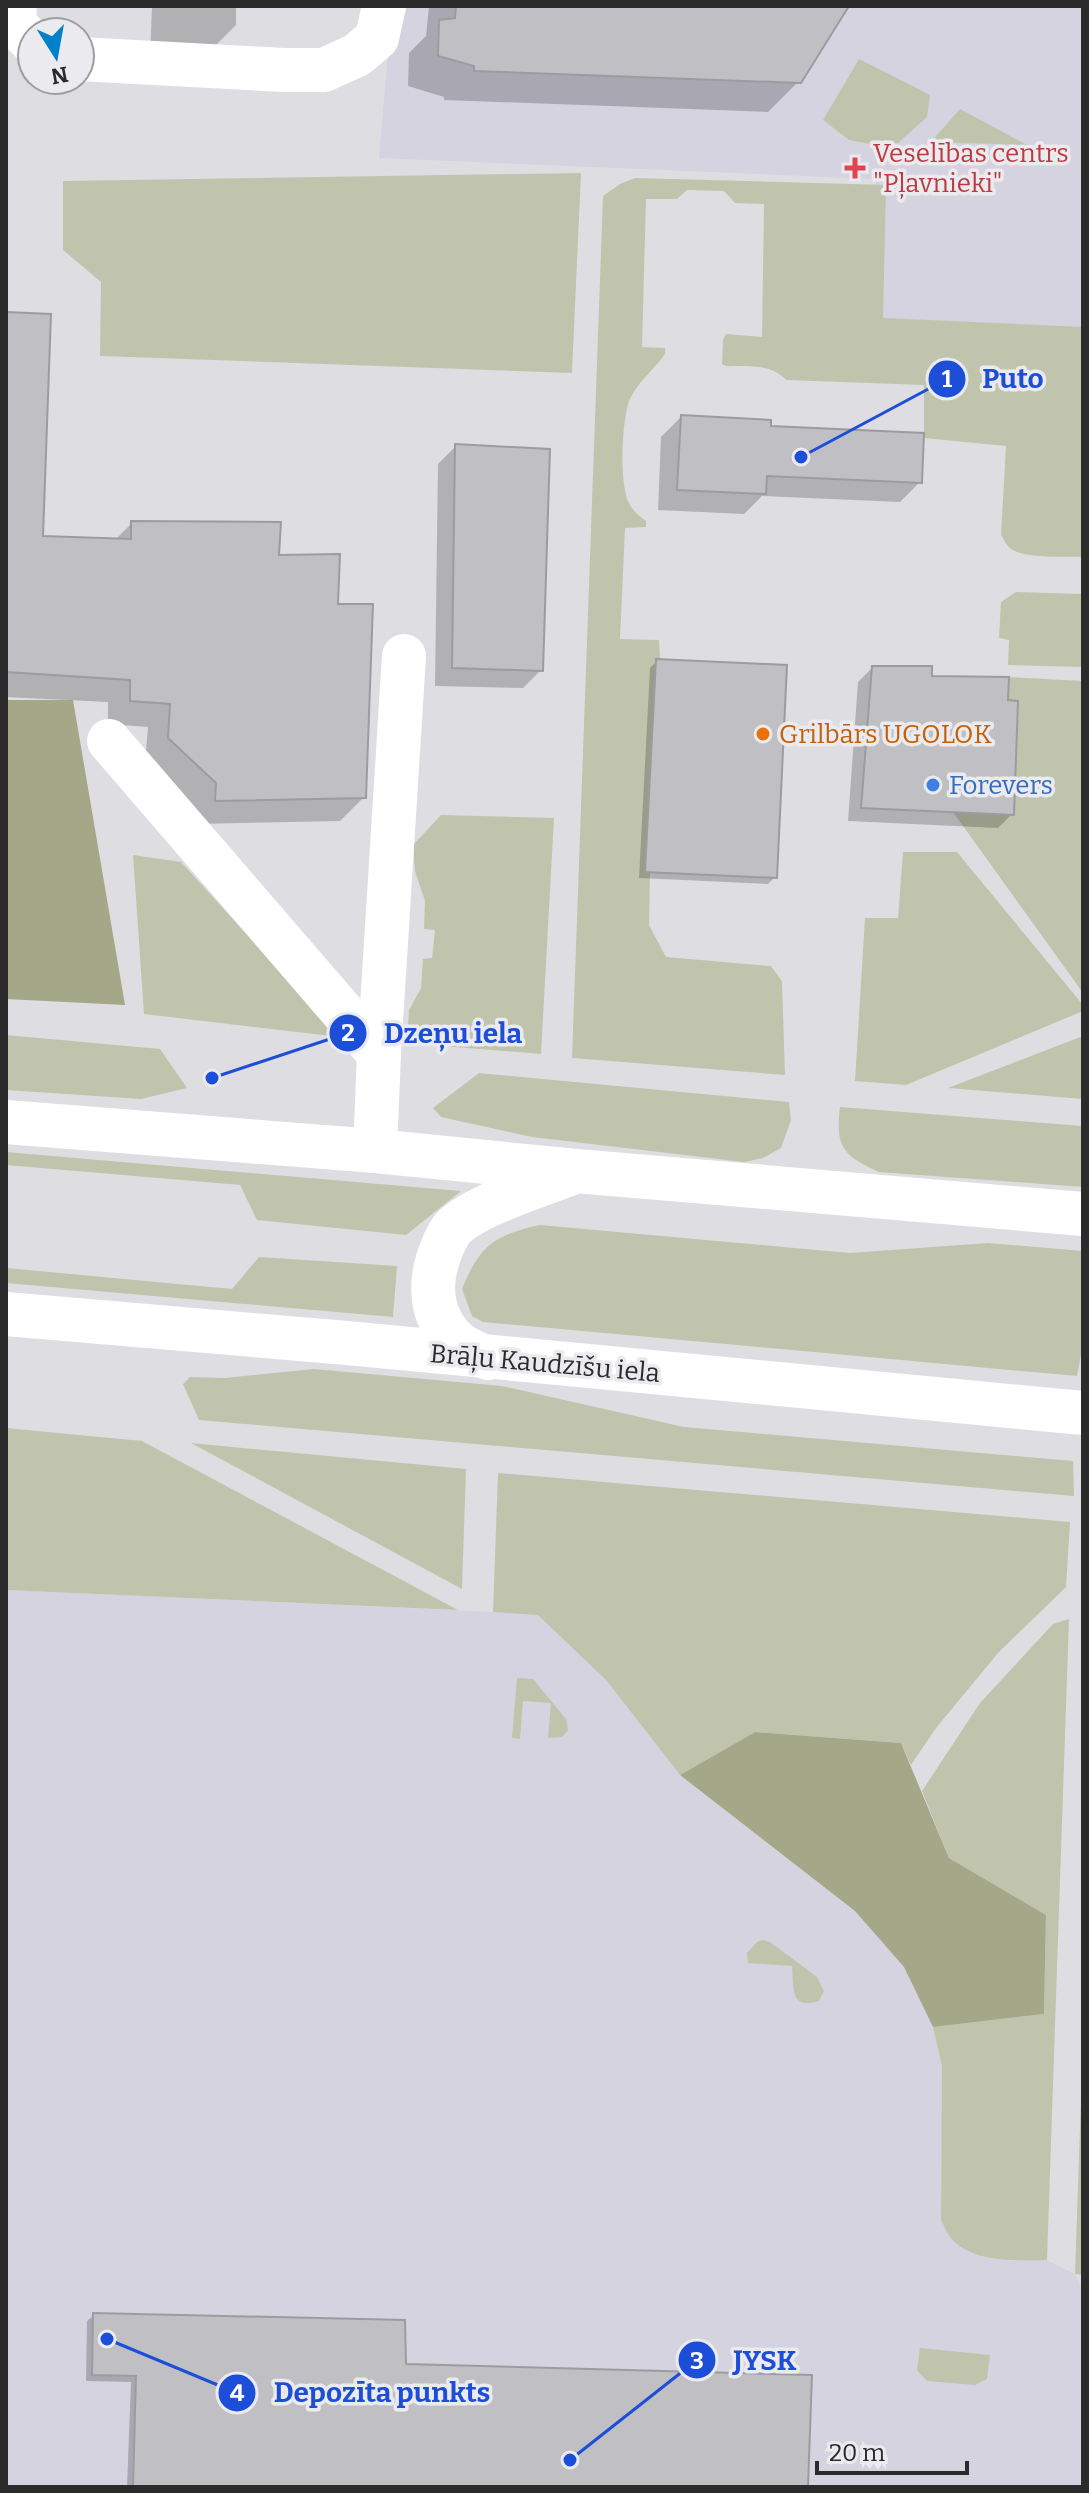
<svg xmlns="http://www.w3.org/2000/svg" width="1089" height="2493" viewBox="0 0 1089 2493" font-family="Bitter,serif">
	<rect width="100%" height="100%" fill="#dedee2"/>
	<g fill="#d4d3df">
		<polygon points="392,6 1083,6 1083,333 868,328 876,179 379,158"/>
		<polygon points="6,1590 538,1614 606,1680 680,1775 855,1911 904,1967 933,2027 942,2066 941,2220 951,2238 971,2252 1010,2261 1047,2260 1075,2274 1083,2292 1083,2487 6,2487"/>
	</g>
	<g fill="#c1c4ad">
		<polygon points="859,59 930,95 927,117 898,143 876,145 849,140 823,120"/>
		<polygon points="960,109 1027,145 931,142"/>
		<polygon points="581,173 572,373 100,356 101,282 63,250 63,181"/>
		<path d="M635,178l251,7 -3,133 200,9v230c-18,-1 -55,2 -70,-7 -6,-3 -8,-9 -12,-15l5,-89 -82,-8v-53l-138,-5c-15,-17 -38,-13 -60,-14l-4,-2 1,-24 3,-6 36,3 2,-133 -29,-1 -11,-12 -37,-1 -10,9h-31l-4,148 23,1v6c-12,17 -30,30 -37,50 -6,21 -9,80 1,99 4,8 10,13 17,18v6l-21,1 -5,111 39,1 1,19h-4l-11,212 5,1 -1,53 17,32 105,9 11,15 3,94 -213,-17 31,-862 17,-12z"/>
		<polygon points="1016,592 1083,594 1083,667 1008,665 1009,640 999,638 1001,602"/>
		<polygon points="1009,677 1083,681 1083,993 953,812 1013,814 1018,701 1008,700"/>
		<polygon points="441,815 554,818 541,1054 407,1043 409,1010 421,988 423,959 432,958 435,930 424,929 425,901 415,871 413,845"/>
		<polygon points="903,852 957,852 1083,1005 1083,1011 906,1085 855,1081 865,918 898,918"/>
		<polygon points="133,855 181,862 340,1037 144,1014"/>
		<polygon points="6,1035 160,1049 187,1088 141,1099 6,1090"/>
		<polygon points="1083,1036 1083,1099 948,1088"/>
		<polygon points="479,1073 789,1102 791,1120 781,1148 763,1158 744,1162 532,1137 441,1117 433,1108"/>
		<path d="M840,1107l243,19v61l-204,-15c-36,-16 -44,-25 -39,-65z"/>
		<polygon points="6,1152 461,1191 406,1235 257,1220 240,1185 6,1165"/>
		<path d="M540,1225l310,28 138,-10 95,8v93l-6,32 -594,-54 -11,-6 -10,-27c18,-44 32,-54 78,-64z"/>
		<polygon points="259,1257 397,1266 393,1317 6,1283 6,1268 232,1289"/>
		<polygon points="314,1369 502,1386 684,1427 1073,1461 1074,1496 199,1420 183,1384 190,1377 225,1378"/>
		<polygon points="6,1428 142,1441 458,1610 6,1590"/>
		<polygon points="191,1443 466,1469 462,1589"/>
		<polygon points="498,1473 1070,1522 1066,1587 998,1653 936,1728 911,1765 901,1743 755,1732 680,1775 606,1680 538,1615 493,1612"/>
		<path d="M1069,1619l-22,641c-30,1 -76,3 -97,-23 -4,-5 -6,-12 -9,-17l1,-154 -9,-39 111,-13 2,-99 -97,-57 -27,-67 58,-88 73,-79z"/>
		<polygon points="517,1678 533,1679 566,1719 568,1730 562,1737 548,1738 551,1703 523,1701 520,1739 512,1738"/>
		<path d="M763,1940l7,2 47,35 7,14 -5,10c-30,10 -25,-15 -27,-35l-44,-3 -1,-10 10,-11z"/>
		<polygon points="1083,2039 1083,2275 1075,2274"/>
		<polygon points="920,2348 990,2355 987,2379 975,2385 927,2381 917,2370"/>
	</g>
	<g fill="#a4a888">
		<polygon points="6,700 73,700 125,1005 6,999"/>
		<polygon points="755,1732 901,1743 949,1858 1046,1915 1044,2014 933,2027 904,1967 855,1911 680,1775"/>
	</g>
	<g fill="#0003">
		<polygon points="152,6 236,6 236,25 201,60 150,58"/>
		<polygon points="429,6 847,6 799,81 768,112 444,100 444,97 408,86 409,53 426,36"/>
		<polygon points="6,314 41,538 114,541 132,523 277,557 336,606 364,797 340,821 193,824 145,762 148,727 108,724 108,702 6,697"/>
		<polygon points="681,417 769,427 920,482 900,502 762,496 744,514 658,510 661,437"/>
		<polygon points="456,446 541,670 523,688 435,686 438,464"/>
		<polygon points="657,661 775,877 768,884 639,878 650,668"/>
		<polygon points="872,668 930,678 1012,814 998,828 848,821 858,682"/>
		<polygon points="94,2315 404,2366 807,2487 127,2487 131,2382 86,2381 87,2321"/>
	</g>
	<g fill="#c0c0c4" stroke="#9c9ca0" stroke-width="2">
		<polygon points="456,6 849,6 801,83 474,71 474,66 438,56 439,20 455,18"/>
		<polygon points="6,312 51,314 43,536 131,539 131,521 281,522 279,555 340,554 338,604 373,604 366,798 215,801 216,783 168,738 170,704 130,701 130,680 6,672"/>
		<polygon points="681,415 771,420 771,426 924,433 922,483 767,476 766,494 677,490"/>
		<polygon points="455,444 550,449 543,671 452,668"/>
		<polygon points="656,659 787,665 777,878 645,872"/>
		<polygon points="872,666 932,666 932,676 1009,677 1008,700 1018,701 1014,815 861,808"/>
		<polygon points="93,2313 405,2320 406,2364 812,2375 808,2487 133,2487 136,2376 92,2375"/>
	</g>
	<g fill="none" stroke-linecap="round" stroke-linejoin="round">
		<g stroke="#fff" stroke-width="44">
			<polyline points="15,6 14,24 32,42"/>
			<polyline points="80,59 284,70 324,70 357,55 377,38 384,6"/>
			<polyline points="109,741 379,1054"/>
			<polyline points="375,1151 379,1054 404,656"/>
		</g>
		<g stroke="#fff" stroke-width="44">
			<polyline points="6,1122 375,1151 576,1171 1083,1214"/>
			<polyline points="6,1314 347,1343 1083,1413"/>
			<path d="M488,1358c-14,-6 -28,-10 -37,-22 -24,-27 -21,-62 -7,-93 3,-5 5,-12 10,-16 21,-21 84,-41 113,-52"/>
		</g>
	</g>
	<path fill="#e0444e" stroke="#ebebef" stroke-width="3" d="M851 156h8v8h8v8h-8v8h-8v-8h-8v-8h8z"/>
	<circle fill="#e8710a" stroke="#ebebef" stroke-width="3" cx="763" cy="734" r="8"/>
	<circle fill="#3f7fe0" stroke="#ebebef" stroke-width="3" cx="933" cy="785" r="8"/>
	<g text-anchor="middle" stroke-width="7" stroke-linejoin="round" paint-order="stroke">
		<g font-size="26" fill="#be3a42" stroke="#ebebef" text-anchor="start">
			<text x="873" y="162">Veselības centrs<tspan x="873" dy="30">"Pļavnieki"</tspan></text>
		</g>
		<g font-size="26" fill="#c56008" stroke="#ebebef" text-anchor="start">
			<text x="779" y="743">Grilbārs UGOLOK</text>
		</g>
		<g font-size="26" fill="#366cbe" stroke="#ebebef" text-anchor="start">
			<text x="949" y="794">Forevers</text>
		</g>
		<g font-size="26" fill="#2b2b2c" stroke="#ebebef">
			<text transform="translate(545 1363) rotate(5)" y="9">Brāļu Kaudzīšu iela</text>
		</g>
	</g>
	<path fill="none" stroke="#1d4ed8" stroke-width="3" d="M801 457L947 379M212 1078L348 1033M570 2460L697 2360M107 2339L237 2393"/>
	<g fill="#1d4ed8" stroke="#ebebef" stroke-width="3">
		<circle cx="801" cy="457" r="8"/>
		<circle cx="212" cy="1078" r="8"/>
		<circle cx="570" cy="2460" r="8"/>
		<circle cx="107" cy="2339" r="8"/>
		<circle cx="947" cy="379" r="20"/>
		<circle cx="348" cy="1033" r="20"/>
		<circle cx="697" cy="2360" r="20"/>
		<circle cx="237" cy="2393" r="20"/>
	</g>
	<g font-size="24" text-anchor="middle" font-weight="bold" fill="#fff">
		<text x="947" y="387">1</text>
		<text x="348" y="1041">2</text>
		<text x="697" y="2369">3</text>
		<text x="237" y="2401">4</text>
	</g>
	<g font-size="28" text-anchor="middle" font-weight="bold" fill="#1d4ed8" stroke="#ebebef" stroke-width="7" stroke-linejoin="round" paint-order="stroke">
		<text x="1013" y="388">Puto</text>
		<text x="453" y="1043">Dzeņu iela</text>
		<text x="765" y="2370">JYSK</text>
		<text x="382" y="2402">Depozīta punkts</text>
	</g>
	<rect width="1089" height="2493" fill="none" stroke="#2b2b2c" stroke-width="16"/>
	<g transform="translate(56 56) rotate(169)"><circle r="38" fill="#ebebef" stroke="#9e9ea1" stroke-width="2"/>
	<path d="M0-6L14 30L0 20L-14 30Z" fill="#0081c9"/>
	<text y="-12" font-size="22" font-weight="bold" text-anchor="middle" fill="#2b2b2c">N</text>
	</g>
	<path d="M817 2461v12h150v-12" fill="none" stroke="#2b2b2c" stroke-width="4"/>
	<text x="829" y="2461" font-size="24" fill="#2b2b2c" stroke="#ebebef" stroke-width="6" paint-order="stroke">20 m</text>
</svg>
